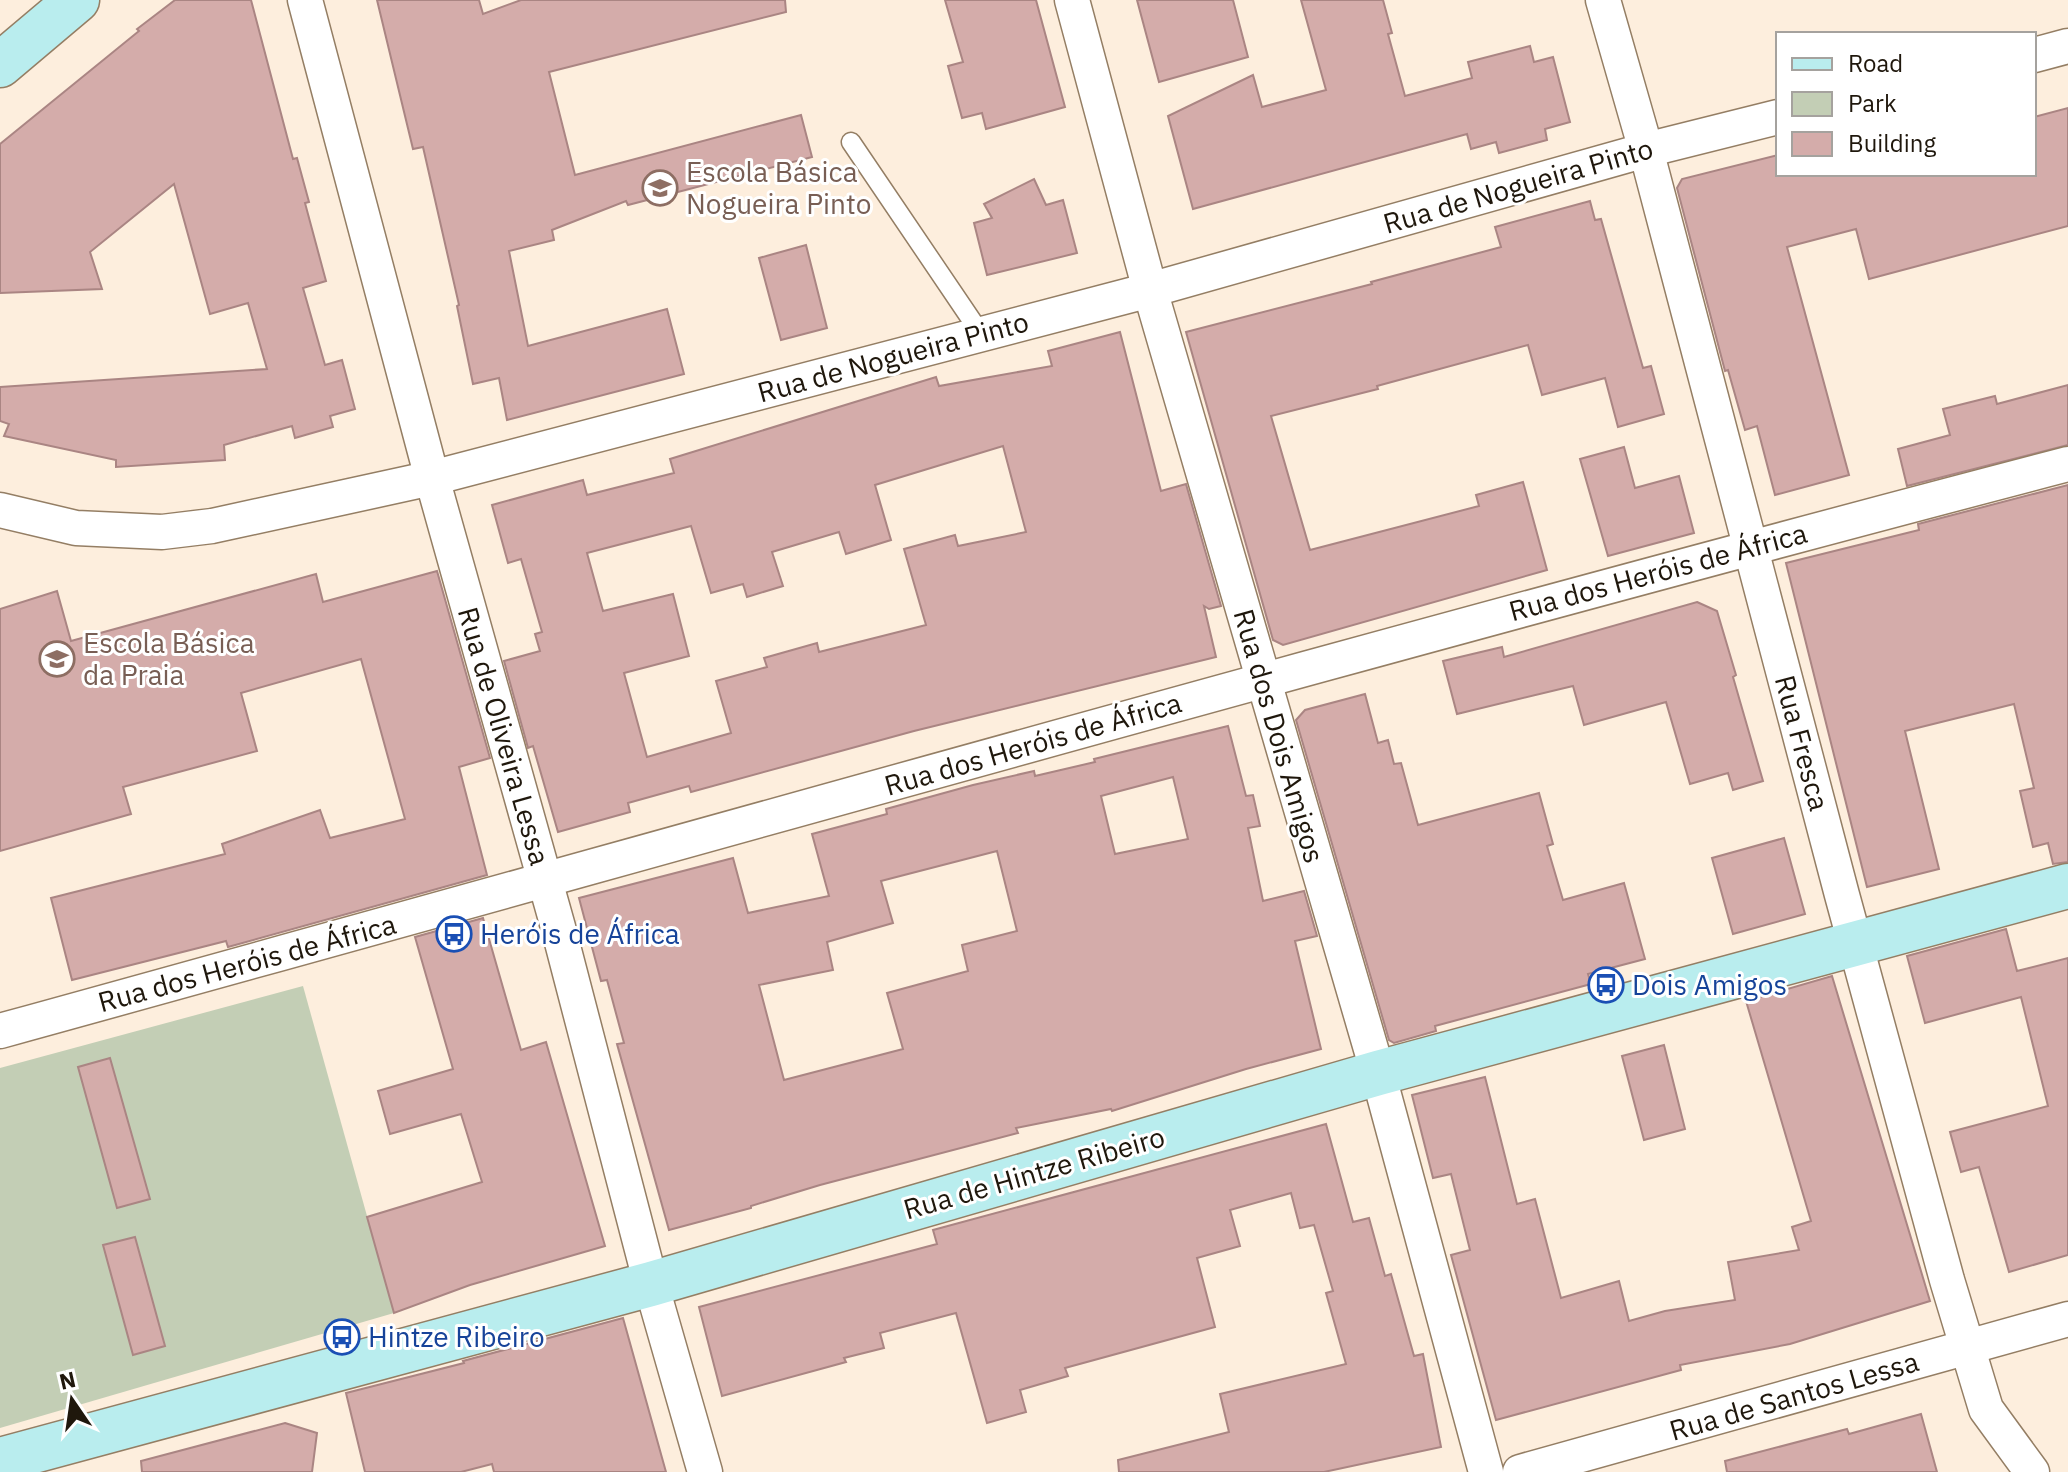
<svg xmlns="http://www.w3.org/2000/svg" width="2068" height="1472" viewBox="0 0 2068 1472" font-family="'IBM Plex Sans',sans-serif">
	<rect width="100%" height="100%" fill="#fdeedd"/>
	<polygon fill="#c3ceb5" points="303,986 394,1313 0,1428 0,1068"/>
	<g fill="#d4acaa" stroke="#aa8583" stroke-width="2" fill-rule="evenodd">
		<polygon points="175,0 251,0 293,159 297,158 309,202 305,203 326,281 303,288 325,365 342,360 355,409 330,416 333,427 295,438 292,426 224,445 225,460 116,467 116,460 4,436 9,424 0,421 0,387 267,369 248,303 210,314 174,184 90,252 102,289 0,293 0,144 139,31 137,29"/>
		<polygon points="377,0 479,0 483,14 521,0 785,0 786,12 549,72 575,175 801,115 812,157 628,205 626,201 552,230 554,240 509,251 528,346 667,309 684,374 507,420 499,378 473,384 457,306 459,305 423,147 413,149"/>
		<polygon points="945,0 1036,0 1065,107 986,129 982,113 962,118 948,66 963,62"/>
		<polygon points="1137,0 1233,0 1248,57 1159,82"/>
		<polygon points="1301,0 1383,0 1392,33 1388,34 1405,96 1472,78 1468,62 1530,46 1534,62 1553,57 1570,122 1545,129 1547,140 1499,153 1496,142 1471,149 1467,134 1193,209 1168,116 1253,75 1262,107 1326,90"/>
		<polygon points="2068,108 2068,226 1869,279 1856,229 1787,247 1849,475 1775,495 1757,426 1745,430 1728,370 1725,371 1677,188 1682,179 1778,155 1778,174 2034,174 2034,117"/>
		<polygon points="1034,179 1046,205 1063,200 1077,253 987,275 974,223 992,218 984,204"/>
		<polygon points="1590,201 1595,220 1601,219 1643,368 1651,366 1664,414 1618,427 1605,378 1542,395 1528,345 1377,386 1378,389 1271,416 1310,550 1479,506 1476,495 1523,482 1547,570 1283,645 1273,640 1186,332 1372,284 1371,282 1501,247 1495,227"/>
		<polygon points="806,245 827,328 781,340 759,258"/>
		<path d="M1120,332l41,159 25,-7 35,122 -12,3 -5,-3 12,51 -302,74 -223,61 -2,-6 -61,17 2,9 -72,20 -25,-86 -5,2 -24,-87 36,-10 -5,-17 7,-2 -21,-73 -13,4 -16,-58 91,-25 4,15 87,-22 -4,-14 266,-82 3,9 113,-20 -4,-15zM1003,446l23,86 -68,14 -3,-11 -51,14 22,76 -107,27 -2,-9 -53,15 3,9 -51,14 15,52 -84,24 -23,-84 65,-17 -16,-62 -70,17 -16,-58 104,-27 20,67 32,-9 4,13 36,-11 -11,-34 67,-20 7,22 45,-14 -16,-55z"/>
		<polygon points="2068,385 2068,445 1907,486 1898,449 1950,435 1943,409 1995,396 1997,404"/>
		<polygon points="1624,447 1635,488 1679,476 1694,533 1608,556 1580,459"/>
		<polygon points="2068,485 2068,862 2053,864 2048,843 2033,847 2020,791 2034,788 2014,704 1905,731 1939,869 1867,887 1786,563 1919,530 1918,524"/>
		<polygon points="437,571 490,758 459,767 487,875 228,947 226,941 72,980 51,898 225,854 222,844 320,810 330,838 405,819 361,659 241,693 257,751 123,787 131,814 0,851 0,609 57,591 71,641 316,574 323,602"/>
		<polygon points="1697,602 1717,611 1736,675 1733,677 1763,781 1733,790 1728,773 1690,784 1666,702 1584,725 1573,686 1457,714 1443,661 1502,647 1504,657"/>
		<polygon points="1365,694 1378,743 1388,740 1394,764 1401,763 1418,825 1539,793 1553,844 1547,846 1563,900 1624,883 1645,959 1588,974 1591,984 1435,1026 1436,1031 1394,1043 1389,1040 1296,720 1305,710"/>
		<path d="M1228,726l18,70 7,-1 7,31 -12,2 15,73 41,-10 13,45 -22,5 26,108 -75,20 -134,42 -1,-2 -95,19 2,5 -198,52 -69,21v2l-82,22 -52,-186 7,-1 -17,-63 -6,1 -22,-83 154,-40 15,55 81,-17 -17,-62 75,-20 -1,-5 87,-24 61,-14 1,5 60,-14 -1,-3zM1173,777l15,62 -73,15 -14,-58zM997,851l20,80 -55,14 6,26 -81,22 16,56 -119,31 -25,-95 74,-15 -6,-28 66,-19 -12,-42z"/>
		<polygon points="1784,838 1805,914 1733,934 1712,858"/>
		<polygon points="483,918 521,1050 546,1042 605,1246 470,1285 394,1313 367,1217 482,1182 461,1114 390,1134 378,1091 453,1069 415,937"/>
		<polygon points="2006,929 2017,971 2068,958 2068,1255 2009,1272 1979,1167 1961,1172 1950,1132 2048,1106 2021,997 1925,1023 1907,956"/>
		<polygon points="1832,976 1930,1301 1790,1344 1680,1365 1681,1370 1496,1420 1451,1255 1470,1250 1451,1174 1433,1178 1412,1095 1485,1077 1517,1204 1535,1199 1561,1298 1619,1281 1629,1321 1665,1311 1735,1300 1728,1262 1799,1250 1792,1227 1811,1221 1746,1001"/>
		<polygon points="1664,1045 1685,1129 1644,1140 1622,1056"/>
		<polygon points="110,1058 150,1199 117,1208 78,1067"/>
		<polygon points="1326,1124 1353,1222 1369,1218 1385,1276 1391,1274 1414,1356 1423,1354 1441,1447 1324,1472 1119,1472 1118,1460 1229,1432 1220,1394 1346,1364 1326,1293 1333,1291 1314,1225 1300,1228 1291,1193 1230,1210 1240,1246 1197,1258 1215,1327 1065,1368 1068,1376 1020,1390 1026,1412 987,1423 956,1313 880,1333 884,1348 844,1358 846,1362 722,1396 699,1307 937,1244 933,1230"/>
		<polygon points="135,1237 165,1346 133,1355 103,1245"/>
		<polygon points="623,1318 666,1472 494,1472 492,1464 461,1472 365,1472 346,1393 464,1363 463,1361"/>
		<polygon points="1921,1414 1937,1472 1727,1472 1725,1461 1847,1429 1849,1434"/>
		<polygon points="285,1423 317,1433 312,1472 142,1472 141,1461"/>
	</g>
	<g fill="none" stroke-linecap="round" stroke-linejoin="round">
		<defs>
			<polyline id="lane" points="851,142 981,334"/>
			<g id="street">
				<polyline points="305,0 432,478 558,927 651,1284 705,1472"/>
				<polyline points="1072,0 1150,290 1378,1073 1486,1472"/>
				<polyline points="1603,0 1646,150 1842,895 1947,1280 1986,1409 2032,1472"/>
				<polyline points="2034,55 2068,46"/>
				<polyline points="0,510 76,528 162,532 212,526 432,478 1150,290 1646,150 1778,117"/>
				<path d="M0,1031c689,-190 1376,-386 2068,-567"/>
				<polyline points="1520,1472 2068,1319"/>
			</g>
			<g id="secondary">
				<polyline points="0,65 77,0"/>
				<polyline points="0,1460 651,1284 1378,1073 2068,886"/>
			</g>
		</defs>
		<use href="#lane" stroke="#947e64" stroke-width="21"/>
		<use href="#street" stroke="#947e64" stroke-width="37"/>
		<use href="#secondary" stroke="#947e64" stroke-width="47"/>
		<use href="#lane" stroke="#fff" stroke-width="18"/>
		<use href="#street" stroke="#fff" stroke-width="34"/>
		<use href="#secondary" stroke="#b9edee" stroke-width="44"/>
	</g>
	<defs>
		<symbol id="school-ring" viewBox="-11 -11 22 22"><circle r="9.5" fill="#fff" stroke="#8d6e63" stroke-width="1.5"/><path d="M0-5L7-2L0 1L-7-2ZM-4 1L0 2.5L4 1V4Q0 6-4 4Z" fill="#8d6e63"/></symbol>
		<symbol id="bus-ring" viewBox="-11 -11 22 22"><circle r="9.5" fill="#fff" stroke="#1a4fb4" stroke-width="1.5"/><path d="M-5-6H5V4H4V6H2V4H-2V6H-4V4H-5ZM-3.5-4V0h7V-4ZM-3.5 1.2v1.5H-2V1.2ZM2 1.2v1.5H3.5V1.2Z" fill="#1a4fb4"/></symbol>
	</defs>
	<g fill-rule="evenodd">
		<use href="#school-ring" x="640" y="168" width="40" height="40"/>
		<use href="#school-ring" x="37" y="639" width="40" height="40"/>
		<use href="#bus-ring" x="434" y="914" width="40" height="40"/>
		<use href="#bus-ring" x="1586" y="965" width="40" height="40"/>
		<use href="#bus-ring" x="322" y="1317" width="40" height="40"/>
	</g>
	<g text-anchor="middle" stroke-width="6" stroke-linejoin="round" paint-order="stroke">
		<g font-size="28" fill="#785e54" stroke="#fff" text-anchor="start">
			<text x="686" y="182">Escola Básica<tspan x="686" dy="32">Nogueira Pinto</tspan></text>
			<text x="83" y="653">Escola Básica<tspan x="83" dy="32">da Praia</tspan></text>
		</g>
		<g font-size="28" fill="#1f170c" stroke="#fff">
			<text transform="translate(1518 186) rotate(-16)" y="10">Rua de Nogueira Pinto</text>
			<text transform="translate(893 357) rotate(-15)" y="10">Rua de Nogueira Pinto</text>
			<text transform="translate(1658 572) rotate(-15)" y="10">Rua dos Heróis de África</text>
			<text transform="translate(504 736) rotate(74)" y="10">Rua de Oliveira Lessa</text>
			<text transform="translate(1279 736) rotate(74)" y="10">Rua dos Dois Amigos</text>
			<text transform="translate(1802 743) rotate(75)" y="10">Rua Fresca</text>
			<text transform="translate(1033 744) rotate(-16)" y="10">Rua dos Heróis de África</text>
			<text transform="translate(247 963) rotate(-15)" y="10">Rua dos Heróis de África</text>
			<text transform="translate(1034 1173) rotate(-16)" y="10">Rua de Hintze Ribeiro</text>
			<text transform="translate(1794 1396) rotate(-16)" y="10">Rua de Santos Lessa</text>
		</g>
		<g font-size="28" fill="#164399" stroke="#fff" text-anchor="start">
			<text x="480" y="944">Heróis de África</text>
			<text x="1632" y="995">Dois Amigos</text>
			<text x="368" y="1347">Hintze Ribeiro</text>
		</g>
	</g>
	<rect x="1776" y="32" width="260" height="144" fill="#ffffff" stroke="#a5a29e" stroke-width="2"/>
	<rect x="1792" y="58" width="40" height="12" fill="#b9edee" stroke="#a5a29e" stroke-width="2"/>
	<text x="1848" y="72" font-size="24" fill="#1f170c">Road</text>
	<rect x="1792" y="92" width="40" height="24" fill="#c3ceb5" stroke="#a5a29e" stroke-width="2"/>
	<text x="1848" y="112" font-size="24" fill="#1f170c">Park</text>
	<rect x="1792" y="132" width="40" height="24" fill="#d4acaa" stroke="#a5a29e" stroke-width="2"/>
	<text x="1848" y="152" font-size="24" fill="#1f170c">Building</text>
	<g transform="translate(72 1400) rotate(347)" stroke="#ffffff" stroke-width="6" paint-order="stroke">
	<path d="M0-6L14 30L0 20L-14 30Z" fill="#1f170c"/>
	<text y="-12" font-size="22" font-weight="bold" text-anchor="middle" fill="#1f170c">N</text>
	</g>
</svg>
